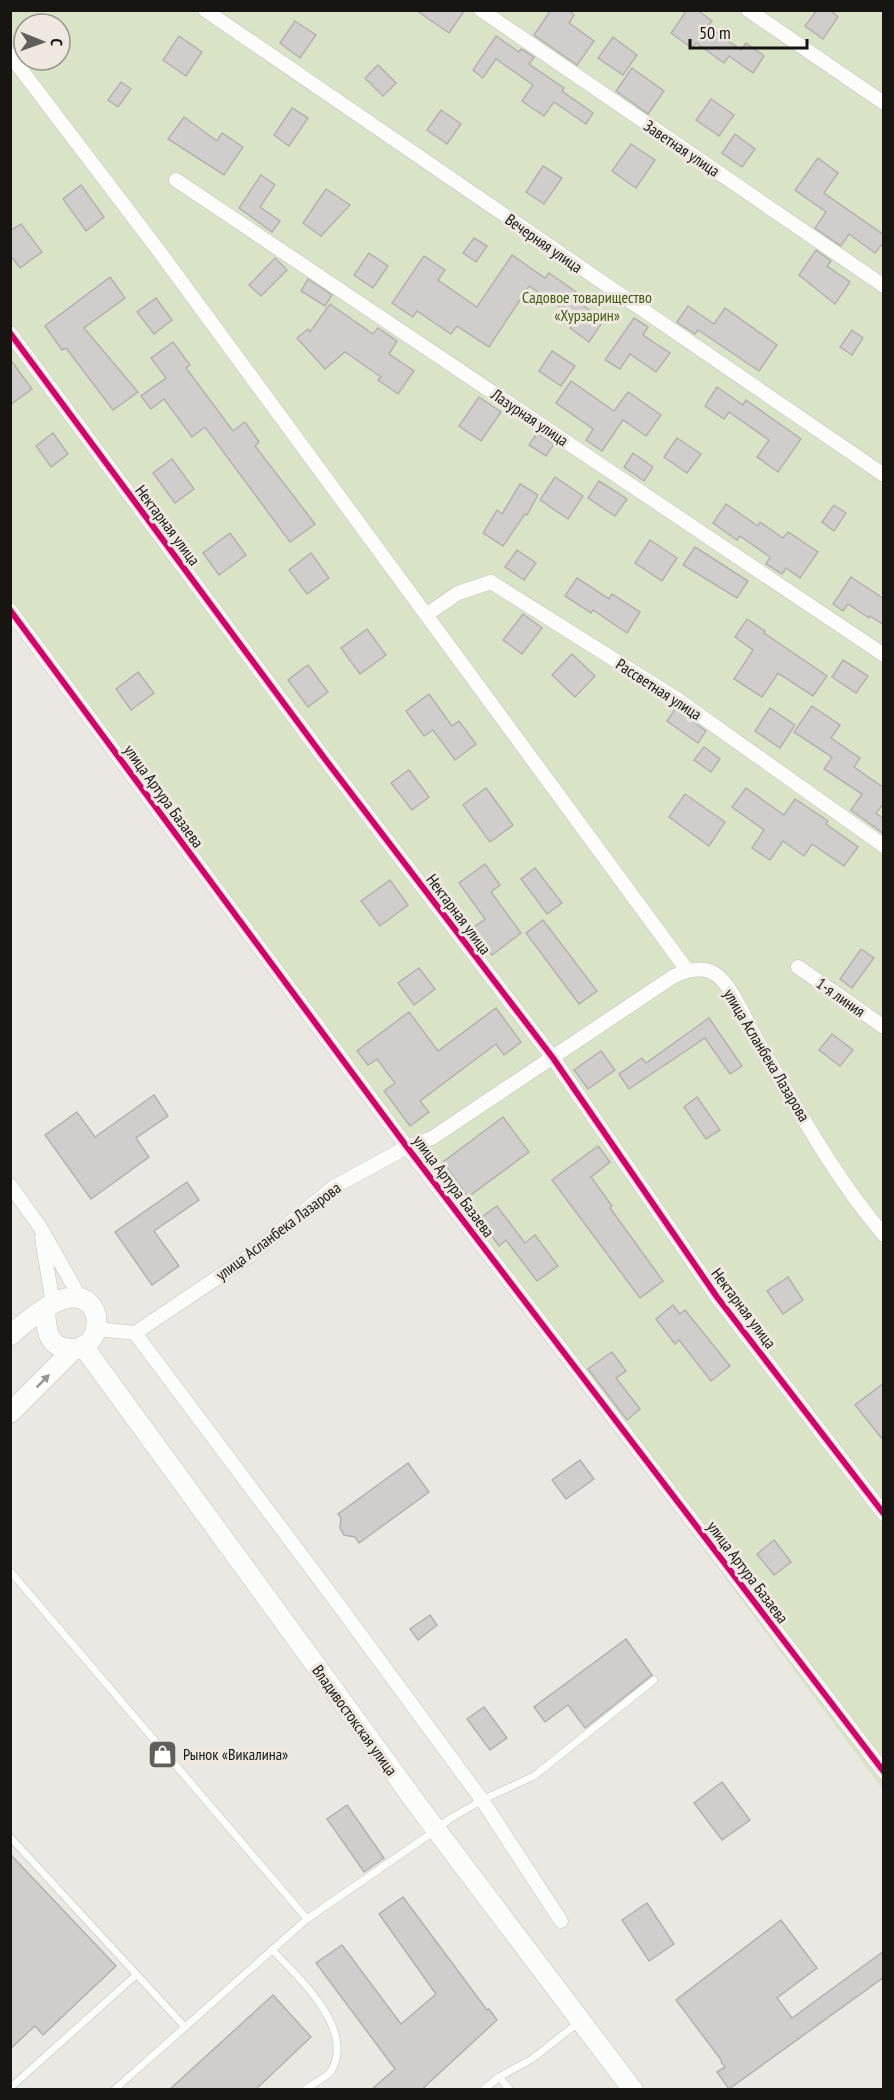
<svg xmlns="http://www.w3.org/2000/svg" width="894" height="2100" viewBox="0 0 894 2100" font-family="'PT Sans Narrow',sans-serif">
	<rect width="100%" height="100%" fill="#ebe8e4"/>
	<path fill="#d9e4c6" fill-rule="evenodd" d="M11,11h872v1779l-872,-1173zM24,24h36v36h-36z"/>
	<g fill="#d0cdcc" stroke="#b4b1b0" stroke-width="1.5">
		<polygon points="416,10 465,10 449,33"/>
		<polygon points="551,10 568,10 574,15 569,23 594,41 577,65 534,35"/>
		<polygon points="687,10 697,10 712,21 708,26 741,50 746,43 764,56 753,73 729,56 724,63 696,43 692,48 671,33"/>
		<polygon points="817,10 830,10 838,17 823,39 805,26"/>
		<polygon points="295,21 316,35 300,58 280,43"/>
		<polygon points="179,36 202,52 186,76 163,60"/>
		<polygon points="496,36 519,52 521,49 523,50 534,57 529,64 564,88 562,91 593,113 586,124 554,102 544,116 522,101 533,85 496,59 483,78 473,70"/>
		<polygon points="613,37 637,55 623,75 598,58"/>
		<polygon points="378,65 396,83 383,96 365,78"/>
		<polygon points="632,68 664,91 648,114 616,91"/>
		<polygon points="121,82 131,89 118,107 108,100"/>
		<polygon points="711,99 734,115 719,136 696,120"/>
		<polygon points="292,108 308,118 289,146 274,135"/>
		<polygon points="441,110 461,124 447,144 427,130"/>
		<polygon points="184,117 217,141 222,133 243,147 224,175 168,139"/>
		<polygon points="735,134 755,149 742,167 722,153"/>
		<polygon points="631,144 655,160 636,188 612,171"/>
		<polygon points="818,158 838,173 824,193 884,235 884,242 875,253 849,234 841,246 815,228 826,212 795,190"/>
		<polygon points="543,166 562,178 544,204 526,192"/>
		<polygon points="261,175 275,185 260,207 280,221 272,232 239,208"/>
		<polygon points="81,185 104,217 86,231 63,199"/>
		<polygon points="326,189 350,205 321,236 303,223"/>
		<polygon points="21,224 42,252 20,268 10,255 10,231"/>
		<polygon points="474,238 487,246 476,262 463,253"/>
		<polygon points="816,250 831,261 827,266 850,282 835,304 799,275"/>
		<polygon points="369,253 388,266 373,288 354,275"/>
		<polygon points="512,255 545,278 549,273 576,292 572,298 604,320 589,342 570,328 576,318 529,286 489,347 457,326 451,334 417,311 413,317 392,303 424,256 445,270 438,280 477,307"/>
		<polygon points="275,258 287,270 261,296 249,285"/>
		<polygon points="110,277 125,298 84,328 138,392 113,410 66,348 62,350 45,326"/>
		<polygon points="308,279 332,295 325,306 301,291"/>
		<polygon points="156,298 172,320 154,334 137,312"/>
		<polygon points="330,304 373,334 378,328 397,341 389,354 414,371 398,394 378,380 381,377 345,352 325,369 297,338 308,329 310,332"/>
		<polygon points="688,306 714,324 725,308 777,345 759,371 698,330 695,334 677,322"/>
		<polygon points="634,318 648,327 643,335 670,353 656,372 630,354 620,369 605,360"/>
		<polygon points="852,330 863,338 852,355 840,347"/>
		<polygon points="173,342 190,365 186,368 233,431 245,422 259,442 255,446 315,524 290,542 205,427 192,437 164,399 151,409 141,396 166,378 151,358"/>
		<polygon points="552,351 575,366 561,386 539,371"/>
		<polygon points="10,359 32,389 10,405"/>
		<polygon points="571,381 614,411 628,392 661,415 646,436 623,420 602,451 586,440 593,429 556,403"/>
		<polygon points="717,387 743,405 746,400 801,439 778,472 757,457 769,440 729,412 724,419 705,406"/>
		<polygon points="479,397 501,412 481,441 459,426"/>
		<polygon points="53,433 68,454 51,467 36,446"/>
		<polygon points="537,433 554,444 546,456 529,445"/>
		<polygon points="677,438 701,454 687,473 664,457"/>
		<polygon points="633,453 653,467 644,481 624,467"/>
		<polygon points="172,459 194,489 175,503 153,473"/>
		<polygon points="555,477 583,496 568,519 540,500"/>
		<polygon points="599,481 627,499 615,516 588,498"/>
		<polygon points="520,484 538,495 527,515 525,514 503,546 483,533 497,510 502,514"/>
		<polygon points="726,504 758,526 760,522 783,538 788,532 818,552 800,578 786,568 782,574 766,564 770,557 740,536 737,540 713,523"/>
		<polygon points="834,505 846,513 834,531 822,522"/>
		<polygon points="230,533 246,555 219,575 203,553"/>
		<polygon points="650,540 677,558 662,581 635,563"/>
		<polygon points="695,547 748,581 737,598 683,565"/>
		<polygon points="517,550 536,563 524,580 505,567"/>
		<polygon points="311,553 329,578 307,594 289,570"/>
		<polygon points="851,577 884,599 884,625 870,616 869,618 848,604 843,611 833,604"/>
		<polygon points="577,578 609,599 612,594 640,612 627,633 593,610 591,613 565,596"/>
		<polygon points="523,614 542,628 522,654 503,640"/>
		<polygon points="747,619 765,631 764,633 827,676 813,696 778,673 762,697 734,679 753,650 735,637"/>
		<polygon points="367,629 386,655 360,674 341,648"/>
		<polygon points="572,654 595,676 575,697 552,675"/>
		<polygon points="843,660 868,676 856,693 832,677"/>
		<polygon points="308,665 328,692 308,707 288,680"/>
		<polygon points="138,672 154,693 131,710 116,689"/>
		<polygon points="429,694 452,726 459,721 476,744 455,760 433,730 424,736 406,711"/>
		<polygon points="812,706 840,725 831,738 860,758 854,767 884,788 884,803 876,813 884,819 884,834 851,810 862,794 824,769 832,757 794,732"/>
		<polygon points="770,708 795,725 780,748 755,731"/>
		<polygon points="675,709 706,731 698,743 667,721"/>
		<polygon points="704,747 720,759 711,772 694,760"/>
		<polygon points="409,770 429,797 412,810 391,783"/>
		<polygon points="486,788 513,825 490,842 463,805"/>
		<polygon points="746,788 784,815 795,799 828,821 826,824 858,847 844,866 812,844 804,856 783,841 770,860 752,848 764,830 732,807"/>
		<polygon points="685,794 725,822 709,846 669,817"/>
		<polygon points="485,864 500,885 491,892 521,933 492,955 472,929 485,919 459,883"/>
		<polygon points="535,868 562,903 547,914 521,879"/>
		<polygon points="390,880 408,905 380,926 361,901"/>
		<polygon points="543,920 597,991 579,1004 526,933"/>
		<polygon points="861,949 874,958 852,988 840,979"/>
		<polygon points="419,968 435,989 414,1005 398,983"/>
		<polygon points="496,1008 521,1042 504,1055 496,1044 420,1101 429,1112 410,1126 384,1091 395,1083 377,1059 368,1065 357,1051 409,1012 438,1051"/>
		<polygon points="709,1018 742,1066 730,1074 705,1038 629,1089 619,1074 642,1058 646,1063"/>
		<polygon points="832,1034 853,1050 840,1066 819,1050"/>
		<polygon points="601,1051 615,1070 588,1089 574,1070"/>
		<polygon points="154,1095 168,1116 136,1138 149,1157 91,1199 45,1135 77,1112 95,1137"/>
		<polygon points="697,1097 720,1130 706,1139 684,1107"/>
		<polygon points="503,1117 529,1152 468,1197 443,1162"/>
		<polygon points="598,1146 610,1162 591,1177 612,1206 610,1208 663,1281 640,1298 552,1180"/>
		<polygon points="187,1182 199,1200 154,1231 179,1266 152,1285 115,1232"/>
		<polygon points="497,1206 525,1243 535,1235 558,1266 537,1281 506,1240 499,1246 479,1219"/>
		<polygon points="788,1277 803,1300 783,1314 767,1291"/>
		<polygon points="673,1305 680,1314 685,1310 730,1366 711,1381 679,1340 675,1344 656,1319"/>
		<polygon points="612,1352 626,1371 616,1378 640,1409 627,1420 588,1369"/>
		<polygon points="884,1383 884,1441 855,1405"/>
		<polygon points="580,1460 594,1479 566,1499 552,1480"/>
		<polygon points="408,1463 429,1492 359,1543 355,1537 344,1535 340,1528 341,1518 338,1514"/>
		<polygon points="774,1540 791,1562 774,1575 757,1554"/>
		<polygon points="430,1615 437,1625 418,1640 410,1629"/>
		<polygon points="626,1639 652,1675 585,1728 568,1705 545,1722 534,1707"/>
		<polygon points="484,1707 507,1738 490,1750 467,1719"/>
		<polygon points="722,1782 750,1820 722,1840 694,1803"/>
		<polygon points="347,1805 384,1858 364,1872 327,1819"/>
		<polygon points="10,1854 116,1966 43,2035 35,2026 10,2049"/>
		<polygon points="403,1897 487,2010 489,2009 497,2020 421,2090 371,2090 395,2069 316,1963 342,1945 401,2024 436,1994 379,1914"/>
		<polygon points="647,1903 674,1944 649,1961 622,1920"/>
		<polygon points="781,1920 817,1968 777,1998 792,2018 884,1951 884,1977 729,2089 717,2072 725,2067 721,2062 722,2061 676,2000"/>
		<polygon points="273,1995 311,2037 255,2090 169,2090"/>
	</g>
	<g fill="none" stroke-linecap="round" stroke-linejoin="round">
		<defs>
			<g id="service">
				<polyline points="10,1571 307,1919"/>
				<polyline points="10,1837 185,2027"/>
				<path d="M272,1950c27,27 84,80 59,121 -5,7 -19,13 -26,19"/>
				<polyline points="499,2077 510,2090"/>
				<polyline points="10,2088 136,1975"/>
				<polyline points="114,2090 307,1919 436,1830 448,1820 482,1800 534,1776 654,1680"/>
				<polyline points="483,2090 499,2077 532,2059 579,2022"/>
			</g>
			<g id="minor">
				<polyline points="205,10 884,475"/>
				<polyline points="481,10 884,286"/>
				<polyline points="748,10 884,103"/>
				<polyline points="10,55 159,251 687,970"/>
				<polyline points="176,180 884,655"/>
				<polyline points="10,333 325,759 553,1058 717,1297 884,1514"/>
				<polyline points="10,610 407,1147 884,1772"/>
				<polyline points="426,615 458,593 491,582 677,699 884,846"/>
				<polyline points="798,967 884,1027"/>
				<polyline points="10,1185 40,1227 81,1299"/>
				<polyline points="42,1238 53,1304"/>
				<path d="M97,1329l38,4 113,-76 86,-70 73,-40 25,-9 242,-162c14,-6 31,-11 44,0 16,13 29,48 40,66 39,65 76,135 126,193"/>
				<polyline points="135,1333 338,1604 482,1800 561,1921"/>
			</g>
			<g id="secondary">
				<path d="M10,1335c13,-11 38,-32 54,-36 44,-13 43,60 0,49 -18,-5 -18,-23 -19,-38"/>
				<polyline points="83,1346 425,1815 633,2090"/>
				<polyline points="10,1413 74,1349"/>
			</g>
		</defs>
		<use href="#service" stroke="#c3c2be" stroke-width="8"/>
		<use href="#minor" stroke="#c3c2be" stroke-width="15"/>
		<use href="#secondary" stroke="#c3c2be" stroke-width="21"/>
		<use href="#service" stroke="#fcfcfb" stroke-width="7"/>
		<use href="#minor" stroke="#fcfcfb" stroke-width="14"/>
		<use href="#secondary" stroke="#fcfcfb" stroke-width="20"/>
		<defs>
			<g id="cycleway">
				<polyline points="10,333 325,759 553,1058 717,1297 884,1514"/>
				<polyline points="10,610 407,1147 884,1772"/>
			</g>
		</defs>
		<use href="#cycleway" stroke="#eee8e1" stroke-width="10"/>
		<use href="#cycleway" stroke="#d6006c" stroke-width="6"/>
	</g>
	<defs><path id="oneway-solid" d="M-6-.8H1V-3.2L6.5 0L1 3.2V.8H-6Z" transform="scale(1.5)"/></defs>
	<use fill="#949492" href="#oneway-solid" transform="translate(43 1381) rotate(-45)"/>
	<defs>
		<symbol id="shop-square" viewBox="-11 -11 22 22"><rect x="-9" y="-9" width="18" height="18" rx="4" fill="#615f5c" stroke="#eee8e1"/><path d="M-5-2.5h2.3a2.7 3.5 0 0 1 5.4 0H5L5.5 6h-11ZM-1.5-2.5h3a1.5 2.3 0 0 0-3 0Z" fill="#fff"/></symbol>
	</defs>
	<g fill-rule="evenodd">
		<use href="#shop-square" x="146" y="1738" width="33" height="33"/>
	</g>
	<g text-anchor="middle" stroke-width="6" stroke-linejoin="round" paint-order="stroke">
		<g font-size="16" fill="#161512" stroke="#eee8e1">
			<text transform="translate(682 148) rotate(34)" y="6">Заветная улица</text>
			<text transform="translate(544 243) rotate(35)" y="6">Вечерняя улица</text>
			<text transform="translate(530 417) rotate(34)" y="6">Лазурная улица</text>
			<text transform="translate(168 525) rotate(53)" y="6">Нектарная улица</text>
			<text transform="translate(659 689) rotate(33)" y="6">Рассветная улица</text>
			<text transform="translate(164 796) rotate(54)" y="6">улица Артура Базаева</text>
			<text transform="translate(459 914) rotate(53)" y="6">Нектарная улица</text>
			<text transform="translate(841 997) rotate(35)" y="6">1-я линия</text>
			<text transform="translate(767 1055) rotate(59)" y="6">улица Асланбека Лазарова</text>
			<text transform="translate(454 1186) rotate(53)" y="6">улица Артура Базаева</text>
			<text transform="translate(278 1231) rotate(-37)" y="6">улица Асланбека Лазарова</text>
			<text transform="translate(744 1308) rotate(53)" y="6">Нектарная улица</text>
			<text transform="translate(748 1572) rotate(53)" y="6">улица Артура Базаева</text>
			<text transform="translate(355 1720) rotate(54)" y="6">Владивостокская улица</text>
		</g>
		<g font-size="16" fill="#405b0d" stroke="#eee8e1">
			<text x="587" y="303">Садовое товарищество<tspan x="587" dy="18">«Хурзарин»</tspan></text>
		</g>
		<g font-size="16" fill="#161512" stroke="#eee8e1" text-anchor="start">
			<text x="183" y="1760">Рынок «Викалина»</text>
		</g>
	</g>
	<rect width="894" height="2100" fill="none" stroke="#161512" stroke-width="24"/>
	<g transform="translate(42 42) rotate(91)"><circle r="28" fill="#eee8e1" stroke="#98948e" stroke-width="1.5"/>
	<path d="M0-4.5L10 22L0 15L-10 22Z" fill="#615f5c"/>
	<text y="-9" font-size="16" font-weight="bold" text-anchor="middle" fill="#161512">С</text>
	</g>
	<path d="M690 39v9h117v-9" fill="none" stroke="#161512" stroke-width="3"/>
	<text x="699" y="39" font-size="18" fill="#161512" stroke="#eee8e1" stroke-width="4.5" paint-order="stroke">50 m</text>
</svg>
